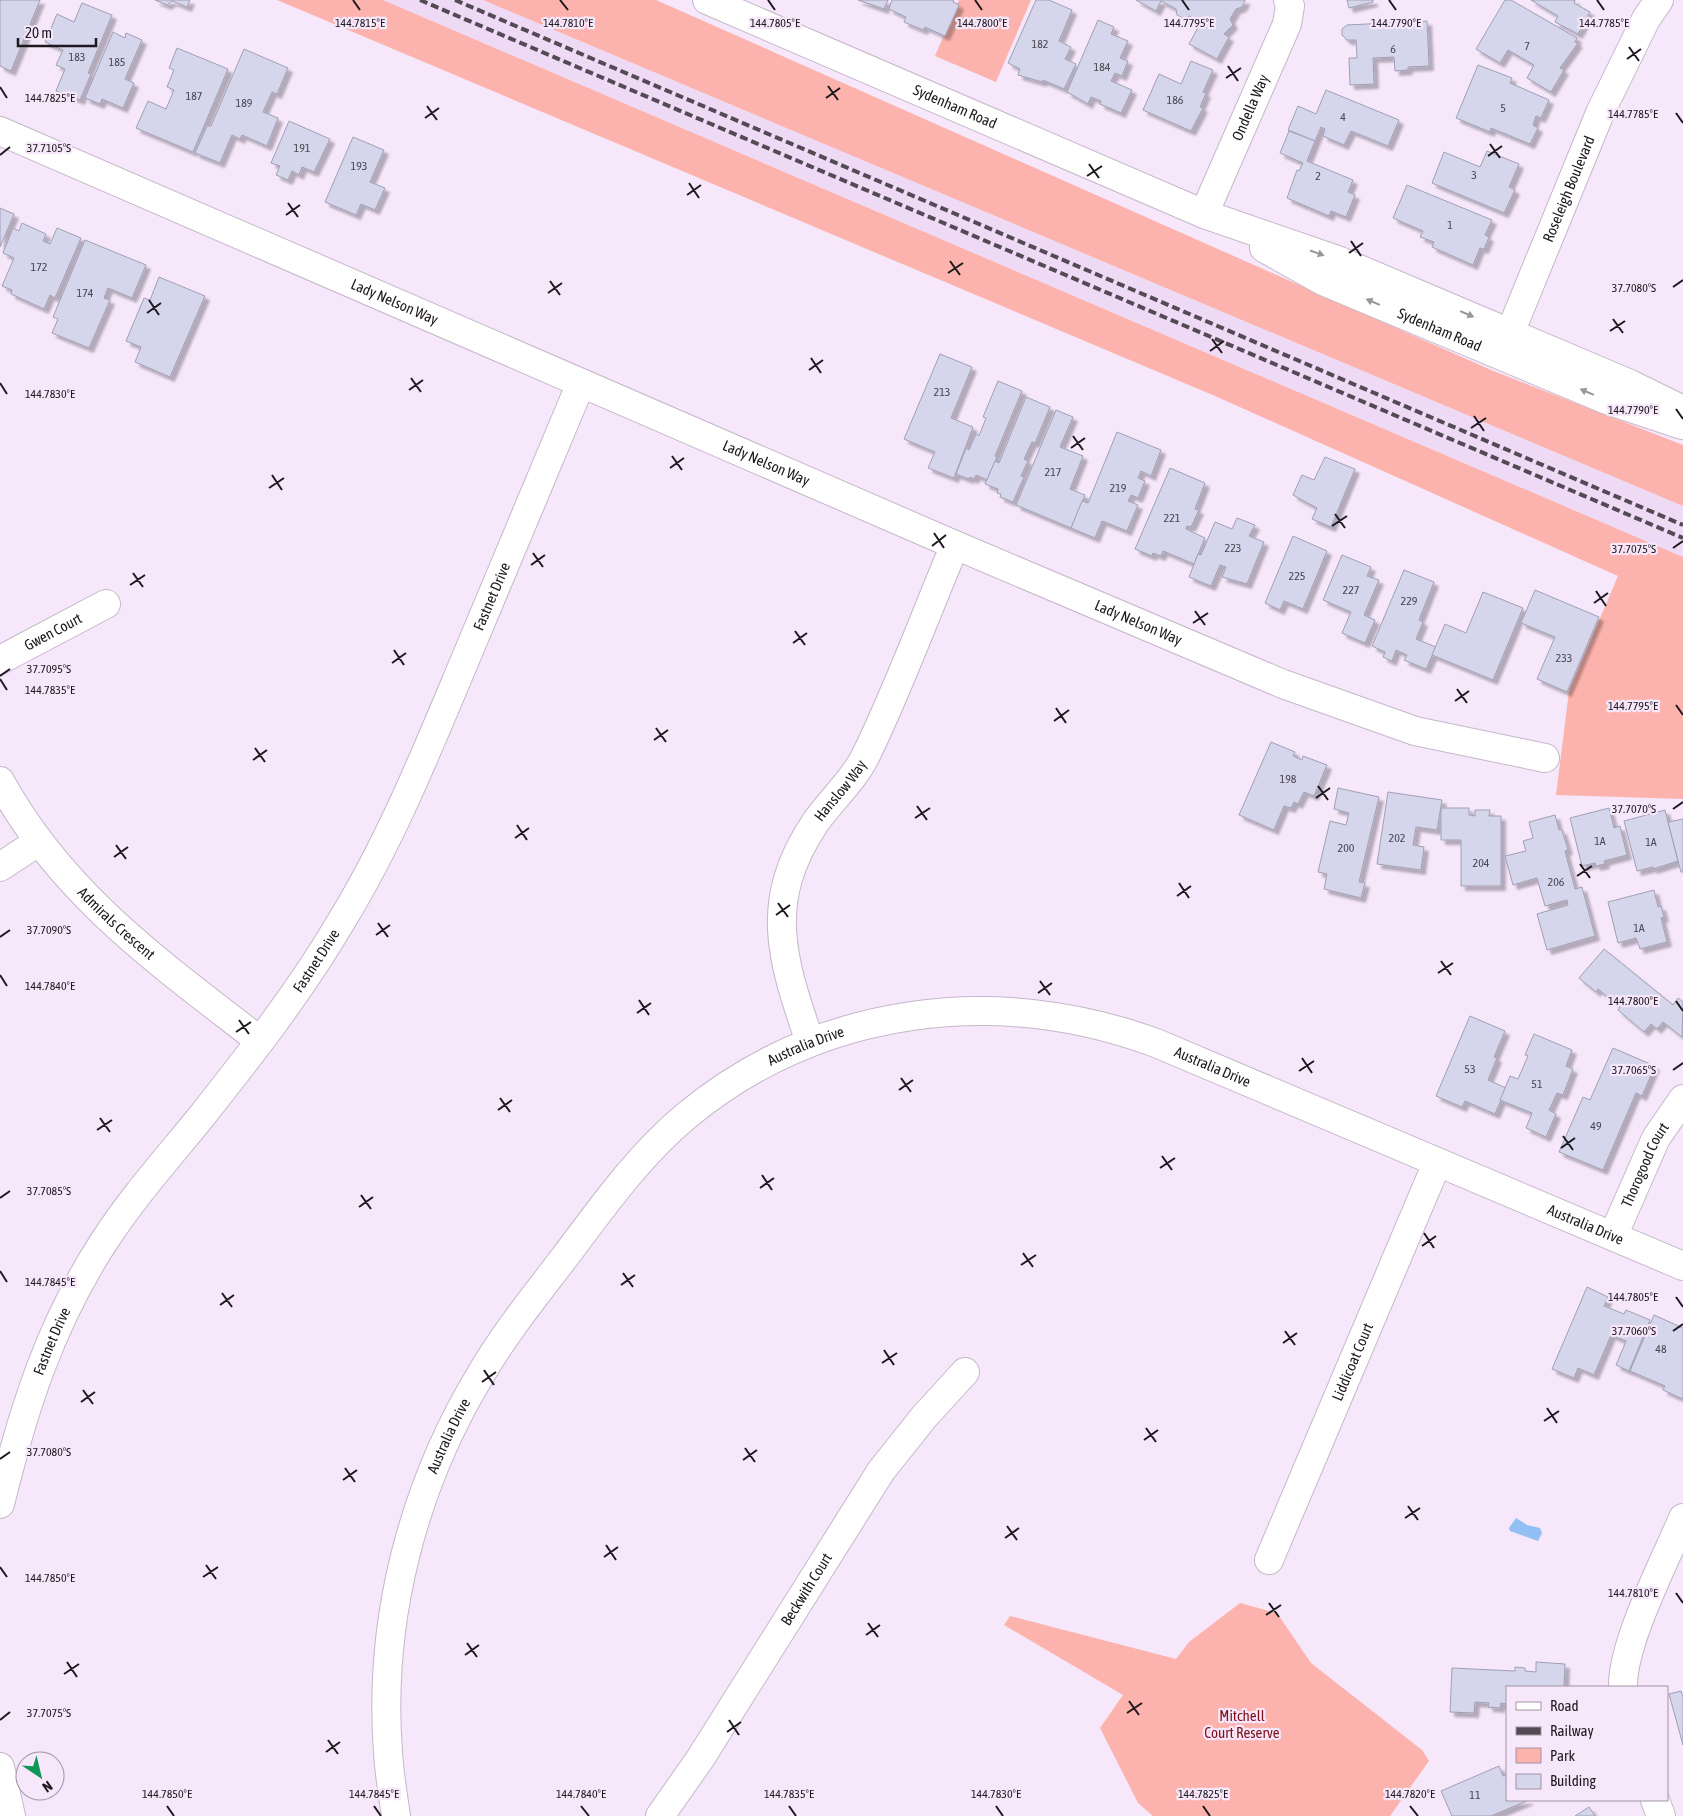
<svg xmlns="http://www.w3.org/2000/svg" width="1683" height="1816" viewBox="0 0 1683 1816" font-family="'Asap Condensed',sans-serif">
	<defs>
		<filter id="shadow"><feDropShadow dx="4.5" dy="4.5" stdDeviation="1" flood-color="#0004"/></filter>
	</defs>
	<rect width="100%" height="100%" fill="#f6e7fb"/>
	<polygon fill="#eedaf4" points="383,0 483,0 1683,506 1683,557"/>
	<g fill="#fcb3ad">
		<polygon points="277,0 383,0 1683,557 1683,799 1556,795 1569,691 1618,576 1215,396"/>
		<polygon points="483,0 656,0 1491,370 1683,445 1683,506"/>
		<polygon points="959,0 1031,0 996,82 935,56"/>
		<polygon points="1240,1603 1277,1613 1311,1663 1422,1750 1429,1761 1390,1816 1153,1816 1138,1803 1100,1728 1123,1695 1004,1625 1010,1616 1176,1659 1189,1642"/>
	</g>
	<polygon fill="#92bff4" points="1516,1518 1527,1525 1540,1528 1542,1533 1538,1541 1510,1531 1509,1528"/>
	<g fill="#d5d5ec" stroke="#9f9fb4" filter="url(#shadow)">
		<polygon points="0,0 40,0 11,71 0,66"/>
		<polygon points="155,0 190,0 187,7 172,1 167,5"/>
		<polygon points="858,0 888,0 884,9"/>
		<polygon points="892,0 954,0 953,2 959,5 945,36 925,27 923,30 904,22 906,17 889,9"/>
		<polygon points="1036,0 1049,0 1072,10 1059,41 1071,47 1065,59 1076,64 1064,89 1043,80 1042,82 1018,75 1020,69 1008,63"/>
		<polygon points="1136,0 1245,0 1245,1 1242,7 1236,9 1230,19 1233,25 1224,34 1229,37 1217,59 1189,44 1201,22 1189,16 1185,19 1177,15 1176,9 1161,1 1156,11"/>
		<polygon points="1347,0 1373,0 1373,2 1349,8"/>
		<polygon points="1505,0 1511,0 1577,38 1575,42 1578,43 1560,68 1564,70 1551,92 1527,78 1534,65 1508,50 1500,63 1476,49"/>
		<polygon points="1531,0 1575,0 1574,3 1590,12 1578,34 1555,22 1558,16"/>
		<polygon points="82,3 112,15 88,73 91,74 80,100 56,91 65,69 56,65 63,50 45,42 57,14 74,22"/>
		<polygon points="1098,20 1114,27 1111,34 1128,41 1120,58 1128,61 1122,76 1115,73 1111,81 1132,90 1121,113 1100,104 1101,101 1091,97 1088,104 1067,92"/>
		<polygon points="1427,21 1429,66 1408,67 1408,70 1395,71 1394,57 1373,58 1374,84 1350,85 1349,58 1357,58 1356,40 1347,40 1342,35 1342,29 1347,25"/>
		<polygon points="113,32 125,38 126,33 142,40 125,79 134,83 123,108 102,99 100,104 85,98"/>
		<polygon points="177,48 228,69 193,152 136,128 148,101 166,109 174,90 167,87 174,70 169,68"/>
		<polygon points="244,49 288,68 277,94 272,92 263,112 278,118 267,146 242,135 240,139 232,135 220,163 195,153 207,126 211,126"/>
		<polygon points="1191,61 1213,70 1203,92 1206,93 1200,107 1203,108 1191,131 1143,110 1159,74 1181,84"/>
		<polygon points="1478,65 1512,78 1510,83 1549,100 1541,118 1536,116 1533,125 1538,128 1530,144 1491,128 1490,132 1456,118"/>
		<polygon points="1326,90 1399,120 1388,146 1351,131 1344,145 1323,136 1325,129 1321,127 1315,141 1288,130 1298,106 1316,114"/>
		<polygon points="289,121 330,139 314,172 302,167 299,175 292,171 288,180 276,175 280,166 271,163"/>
		<polygon points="1289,131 1315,141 1307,161 1353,180 1348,192 1355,195 1346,217 1331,211 1329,216 1287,198 1297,170 1299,171 1303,163 1280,153"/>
		<polygon points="353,137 384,150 370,182 385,188 375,210 361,204 356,215 325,202"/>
		<polygon points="1487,151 1519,164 1509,187 1515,190 1504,213 1432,183 1444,152 1480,167"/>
		<polygon points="1407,185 1492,220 1485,235 1489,237 1484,249 1480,248 1473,265 1432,247 1434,242 1420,237 1423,231 1393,218"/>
		<polygon points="0,208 14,214 0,247"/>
		<polygon points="22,223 46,234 43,241 50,244 57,228 81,238 55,298 50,295 44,309 11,294 12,290 2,286 14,258 3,253 13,228 19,231"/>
		<polygon points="85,240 146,265 132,298 108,288 104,298 110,300 89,348 52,333 58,319 53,317"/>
		<polygon points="159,277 205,296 170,377 135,362 141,347 126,341 144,298 150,300"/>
		<polygon points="940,354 972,367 951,418 973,427 954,478 928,468 935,452 904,439"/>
		<polygon points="998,381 1022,391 995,456 997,457 987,480 976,475 974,479 970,477 969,479 956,474 966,448 969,450 976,434 979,436 986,418 983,417"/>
		<polygon points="1026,397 1050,407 1035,443 1032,442 1024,459 1028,461 1021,476 1024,477 1013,502 1000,497 1001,494 997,493 998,489 985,484 995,461 999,463"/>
		<polygon points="1056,410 1073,417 1060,447 1083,456 1070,489 1085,495 1071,528 1016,505"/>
		<polygon points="1117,432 1161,450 1151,476 1141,471 1138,478 1145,481 1138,498 1131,495 1128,501 1138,505 1127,531 1102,521 1095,538 1071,528 1082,501 1088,503"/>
		<polygon points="1325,457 1355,469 1331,527 1312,519 1317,508 1293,495 1302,475 1314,480"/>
		<polygon points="1170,468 1205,483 1195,509 1199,510 1191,527 1187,526 1186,529 1205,538 1194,564 1163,551 1161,556 1153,553 1152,556 1135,549"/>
		<polygon points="1237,518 1255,525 1249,536 1264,542 1247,584 1222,577 1226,567 1220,565 1211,586 1189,577 1198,554 1201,555 1215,522 1232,529"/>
		<polygon points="1293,536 1327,551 1303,609 1284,601 1280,610 1265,603"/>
		<polygon points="1342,555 1371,567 1367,576 1379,580 1364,615 1375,620 1365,643 1342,633 1351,612 1323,600"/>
		<polygon points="1404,570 1434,582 1419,620 1423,622 1416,639 1436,647 1426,669 1404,660 1407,655 1396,650 1392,661 1383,657 1385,652 1372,646"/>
		<polygon points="1535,590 1599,617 1567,692 1537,679 1555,637 1521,623"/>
		<polygon points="1483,592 1523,608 1493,680 1432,655 1445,624 1466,633"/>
		<polygon points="1271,742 1295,752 1293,756 1302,760 1303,756 1327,765 1314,796 1304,792 1298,804 1294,802 1291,808 1284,806 1274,830 1239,815"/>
		<polygon points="1338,788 1379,797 1359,882 1365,883 1361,898 1324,889 1327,874 1318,872 1330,821 1346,825 1349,813 1334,809"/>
		<polygon points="1388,792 1442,800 1437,830 1416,827 1413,845 1424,847 1421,870 1377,864"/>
		<polygon points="1441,808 1469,808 1469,815 1475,816 1475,810 1490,810 1489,816 1501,816 1501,886 1461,886 1461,840 1441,840"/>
		<polygon points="1609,808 1614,828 1620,826 1627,855 1604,861 1605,864 1596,866 1595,863 1582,866 1570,818"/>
		<polygon points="1665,810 1678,861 1653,869 1653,867 1637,871 1624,821"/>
		<polygon points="1555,815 1559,830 1562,830 1568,850 1565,851 1575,889 1582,887 1595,936 1547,950 1537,914 1568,905 1567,900 1545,906 1537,878 1513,885 1505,856 1526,851 1523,841 1533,838 1529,822"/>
		<polygon points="1683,819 1683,872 1681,872 1668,822"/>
		<polygon points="1654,890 1658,907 1661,906 1664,917 1661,918 1667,942 1640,949 1636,938 1618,943 1608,902"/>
		<polygon points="1604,949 1673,1005 1678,998 1683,1002 1682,1037 1663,1022 1657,1029 1651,1024 1644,1032 1618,1010 1620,1007 1598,989 1596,992 1579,978"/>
		<polygon points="1470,1016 1505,1031 1494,1057 1497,1058 1488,1080 1506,1088 1495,1114 1465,1101 1462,1107 1436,1096"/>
		<polygon points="1534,1034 1572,1050 1566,1066 1573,1069 1563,1095 1557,1093 1549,1110 1556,1114 1546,1137 1526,1128 1532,1113 1500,1100 1510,1076 1518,1079 1528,1056 1525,1055"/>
		<polygon points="1613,1048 1655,1066 1642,1096 1636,1093 1603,1170 1559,1152 1583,1097 1590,1100"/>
		<polygon points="1587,1287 1608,1297 1604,1306 1624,1314 1626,1310 1650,1320 1629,1371 1616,1365 1626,1341 1611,1335 1594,1375 1578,1368 1574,1378 1552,1369"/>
		<polygon points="1654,1315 1683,1328 1683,1399 1663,1390 1665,1386 1630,1371"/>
		<polygon points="1536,1662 1565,1664 1564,1687 1507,1687 1507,1704 1501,1703 1500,1708 1488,1707 1489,1703 1475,1702 1474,1713 1450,1712 1452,1668 1515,1671 1515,1667 1525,1668 1525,1671 1536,1672"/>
		<polygon points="1681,1691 1683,1697 1683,1745 1669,1694"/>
		<polygon points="1499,1766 1503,1776 1507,1775 1507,1800 1529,1800 1491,1816 1452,1816 1441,1791"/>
		<polygon points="1589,1807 1595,1816 1575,1816"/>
	</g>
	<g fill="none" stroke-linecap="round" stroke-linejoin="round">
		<defs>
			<g id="minor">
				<path id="s1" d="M707,0l497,214 136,47 290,123 53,26"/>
				<path id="s2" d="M0,131l955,414 328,139 132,47 130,27"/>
				<path id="s3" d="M1204,214l83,-190 3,-18 -2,-6"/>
				<path id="s4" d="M1264,248l59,33 284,119 75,25"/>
				<path id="s5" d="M1503,350l97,-237 46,-94 13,-19"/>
				<path id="s6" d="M0,660l106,-56"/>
				<path id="s7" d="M0,781c63,115 160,182 260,260"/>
				<polyline points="0,867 38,842"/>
				<path id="s8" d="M810,1042c-28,-82 -48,-140 5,-219 15,-22 38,-42 50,-66 34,-69 60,-142 90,-212"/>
				<path id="s9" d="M1613,1236l43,-98 27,-39"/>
				<path id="s10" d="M0,1504c23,-94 50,-179 103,-261 28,-44 64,-84 98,-126 50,-63 100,-127 141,-197 50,-82 86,-172 123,-260 39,-92 78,-184 116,-277"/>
				<path id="s11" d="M1269,1560l168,-397"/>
				<path d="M1623,1687c-1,-44 42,-126 60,-169"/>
				<polyline points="0,1767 11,1816"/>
				<polyline points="1655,1800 1661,1816"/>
				<path id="s12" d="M396,1816c-3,-21 -7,-43 -8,-64 -10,-132 25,-266 93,-378 24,-41 54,-78 83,-116 37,-49 74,-102 122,-142 133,-110 310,-132 470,-73l527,223"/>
				<path id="s13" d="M660,1816l40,-57 181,-288 43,-54 41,-45"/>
			</g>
		</defs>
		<use href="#minor" stroke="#c6b7ca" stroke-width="30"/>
		<use href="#minor" stroke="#fff" stroke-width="28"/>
		<g stroke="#524a54" stroke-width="4" stroke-dasharray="8 4" stroke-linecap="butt">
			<polyline points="420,0 1683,538"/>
			<polyline points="455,0 1683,525"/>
		</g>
	</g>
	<defs><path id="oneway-solid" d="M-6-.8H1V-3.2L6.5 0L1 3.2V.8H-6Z" transform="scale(1.25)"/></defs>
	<g fill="#9a979a">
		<use href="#oneway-solid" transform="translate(1317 253) rotate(19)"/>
		<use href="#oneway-solid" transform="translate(1373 302) rotate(-157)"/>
		<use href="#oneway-solid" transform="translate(1467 314) rotate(23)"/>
		<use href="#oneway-solid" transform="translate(1587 392) rotate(-157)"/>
	</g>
	<path fill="none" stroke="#1e181f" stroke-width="2" d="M353,0l7,10M560,0l8,10M768,0l7,10M975,0l7,10M1182,0l7,10M1389,0l7,10M1597,0l7,10M1629,47l10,14M1627,59l14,-10M1228,66l10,15M1226,78l15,-10M828,86l10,14M0,87l7,11M826,98l14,-10M427,106l10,14M1676,113l7,10M425,118l14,-10M1490,144l10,14M0,155l10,-8M1488,156l14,-10M1089,164l10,14M1087,176l15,-10M689,183l10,15M687,195l14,-10M288,203l10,14M286,215l14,-10M1351,241l10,15M1349,253l14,-10M950,261l10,14M948,273l15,-10M550,281l10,14M1673,287l10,-7M548,293l14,-10M149,300l10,15M147,313l14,-10M1613,319l10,14M1610,331l15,-10M1212,339l10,14M1210,351l14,-10M811,358l10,15M809,370l14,-10M411,378l10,14M0,383l7,11M409,390l14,-10M1676,409l7,10M1474,416l10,15M1471,428l15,-10M1073,436l10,14M1071,448l14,-10M672,456l10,14M670,468l14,-10M272,475l10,15M269,488l15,-10M1335,514l10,14M1332,526l15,-10M934,533l10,15M932,546l14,-11M1673,548l10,-7M533,553l10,14M531,565l14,-10M133,573l10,14M130,585l15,-10M1596,591l10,15M1594,603l14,-10M1195,611l10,14M1193,623l15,-10M795,631l10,14M793,643l14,-10M394,650l10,15M392,663l14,-10M0,676l10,-7M0,679l7,11M1457,689l10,14M1455,701l14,-10M1676,705l7,10M1056,708l10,15M1054,721l15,-11M656,728l10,14M654,740l14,-10M255,748l10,14M253,760l14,-10M1318,786l10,14M1316,798l14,-10M917,806l10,14M1673,809l10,-7M915,818l15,-10M517,825l10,15M515,838l14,-10M116,845l10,14M114,857l14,-10M1580,864l10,14M1577,876l15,-10M1179,883l10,15M1177,896l14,-10M778,903l10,14M776,915l14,-10M378,923l10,14M376,935l14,-10M0,937l10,-7M1441,961l10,14M1438,973l15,-10M0,975l7,11M1040,981l10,14M1038,993l14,-10M639,1000l10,15M1676,1001l7,10M637,1013l14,-10M239,1020l10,14M236,1032l15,-10M1302,1058l10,15M1673,1070l10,-7M1299,1071l15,-10M901,1078l10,14M899,1090l14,-10M500,1098l10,14M498,1110l14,-10M100,1118l10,14M97,1130l15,-10M1563,1136l10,14M1561,1148l14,-10M1162,1156l10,14M1160,1168l15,-10M762,1175l10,15M760,1188l14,-10M361,1195l10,14M0,1198l10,-7M359,1207l14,-10M1424,1233l10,15M1422,1246l14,-10M1023,1253l10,14M1021,1265l15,-10M0,1271l7,11M623,1273l10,14M621,1285l14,-10M222,1293l10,14M1676,1297l7,10M220,1305l14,-10M1285,1331l10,14M1673,1331l10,-7M1283,1343l14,-10M884,1350l10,15M882,1363l15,-10M484,1370l10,15M482,1382l14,-10M83,1390l10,14M81,1402l14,-10M1547,1408l10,15M1544,1421l15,-10M1146,1428l10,14M1144,1440l14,-10M745,1448l10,14M0,1459l10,-7M743,1460l14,-10M345,1468l10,14M343,1480l14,-10M1408,1506l10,14M1405,1518l15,-10M1007,1526l10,14M1005,1538l14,-10M606,1545l10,15M604,1557l14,-10M206,1565l10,14M0,1567l7,10M203,1577l15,-10M1676,1593l7,10M1269,1603l10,14M1266,1615l15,-10M868,1623l10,14M866,1635l14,-10M467,1643l10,14M465,1655l14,-10M67,1662l10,15M64,1674l15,-10M1129,1701l10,14M1127,1713l15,-10M0,1720l10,-8M729,1720l10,15M727,1732l14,-10M328,1740l10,14M326,1752l14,-10M167,1806l7,10M374,1806l7,10M581,1806l8,10M789,1806l7,10M996,1806l7,10M1203,1806l7,10M1410,1806l8,10"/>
	<g text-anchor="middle" stroke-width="4.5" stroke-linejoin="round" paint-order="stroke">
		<g font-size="12" fill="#4c4752">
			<text x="1040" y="48">182</text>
			<text x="1527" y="50">7</text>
			<text x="1393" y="53">6</text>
			<text x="77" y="61">183</text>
			<text x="117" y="66">185</text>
			<text x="1102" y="71">184</text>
			<text x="194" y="100">187</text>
			<text x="1175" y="104">186</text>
			<text x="244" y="107">189</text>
			<text x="1503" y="112">5</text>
			<text x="1343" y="121">4</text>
			<text x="302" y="152">191</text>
			<text x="359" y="170">193</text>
			<text x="1474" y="179">3</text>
			<text x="1318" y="180">2</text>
			<text x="1450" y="229">1</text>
			<text x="39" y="271">172</text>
			<text x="85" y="297">174</text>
			<text x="942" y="396">213</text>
			<text x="1053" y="476">217</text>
			<text x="1118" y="492">219</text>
			<text x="1172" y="522">221</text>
			<text x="1233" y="552">223</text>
			<text x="1297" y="580">225</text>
			<text x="1351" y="594">227</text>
			<text x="1409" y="605">229</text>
			<text x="1564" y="662">233</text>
			<text x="1288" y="783">198</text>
			<text x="1397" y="842">202</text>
			<text x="1600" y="845">1A</text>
			<text x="1651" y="846">1A</text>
			<text x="1346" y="852">200</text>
			<text x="1481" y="867">204</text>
			<text x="1556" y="886">206</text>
			<text x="1639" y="932">1A</text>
			<text x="1470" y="1073">53</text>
			<text x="1537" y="1088">51</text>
			<text x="1596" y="1130">49</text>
			<text x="1661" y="1353">48</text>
			<text x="1475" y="1799">11</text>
		</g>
		<g font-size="15" fill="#1e181f" stroke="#f6e7fb">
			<text dy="5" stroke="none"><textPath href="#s1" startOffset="270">Sydenham Road</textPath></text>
			<text dy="5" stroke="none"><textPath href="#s3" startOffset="116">Ondella Way</textPath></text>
			<text dy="5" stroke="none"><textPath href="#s5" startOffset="174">Roseleigh Boulevard</textPath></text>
			<text dy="5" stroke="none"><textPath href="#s2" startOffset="430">Lady Nelson Way</textPath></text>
			<text dy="5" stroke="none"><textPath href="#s4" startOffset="194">Sydenham Road</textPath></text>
			<text dy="5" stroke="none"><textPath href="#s2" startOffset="835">Lady Nelson Way</textPath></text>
			<text dy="5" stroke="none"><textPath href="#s10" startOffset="1041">Fastnet Drive</textPath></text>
			<text dy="5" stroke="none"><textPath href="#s2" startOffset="1240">Lady Nelson Way</textPath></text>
			<text dy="5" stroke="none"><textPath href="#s6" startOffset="60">Gwen Court</textPath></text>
			<text dy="5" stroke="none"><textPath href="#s8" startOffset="271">Hanslow Way</textPath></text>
			<text dy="5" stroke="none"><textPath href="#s7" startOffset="185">Admirals Crescent</textPath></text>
			<text dy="5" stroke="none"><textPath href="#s10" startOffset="636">Fastnet Drive</textPath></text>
			<text dy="5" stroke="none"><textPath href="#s12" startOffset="930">Australia Drive</textPath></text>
			<text dy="5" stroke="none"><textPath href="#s12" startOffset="1350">Australia Drive</textPath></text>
			<text dy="5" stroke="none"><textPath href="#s9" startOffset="78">Thorogood Court</textPath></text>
			<text dy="5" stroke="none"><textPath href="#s12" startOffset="1755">Australia Drive</textPath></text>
			<text dy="5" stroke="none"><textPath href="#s10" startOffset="171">Fastnet Drive</textPath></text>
			<text dy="5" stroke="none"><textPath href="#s11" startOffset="215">Liddicoat Court</textPath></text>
			<text dy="5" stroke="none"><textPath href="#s12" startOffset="390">Australia Drive</textPath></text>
			<text dy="5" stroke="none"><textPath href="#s13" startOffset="270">Beckwith Court</textPath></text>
		</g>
		<g font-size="15" fill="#7e1018" stroke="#f6e7fb">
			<text x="1242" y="1721">Mitchell<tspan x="1242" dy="17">Court Reserve</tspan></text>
		</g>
	</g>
	<g font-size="12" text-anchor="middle" fill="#1e181f" stroke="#f6e7fb" stroke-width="4.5" stroke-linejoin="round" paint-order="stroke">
		<text x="568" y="27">144.7810°E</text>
		<text x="775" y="27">144.7805°E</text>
		<text x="982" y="27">144.7800°E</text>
		<text x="1189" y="27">144.7795°E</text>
		<text x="1396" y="27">144.7790°E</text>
		<text x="360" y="27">144.7815°E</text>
		<text x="1604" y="27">144.7785°E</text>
		<text x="50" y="102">144.7825°E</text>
		<text x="1633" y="118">144.7785°E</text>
		<text x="49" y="152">37.7105°S</text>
		<text x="1634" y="292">37.7080°S</text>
		<text x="50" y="398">144.7830°E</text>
		<text x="1633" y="414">144.7790°E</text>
		<text x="1634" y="553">37.7075°S</text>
		<text x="49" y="673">37.7095°S</text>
		<text x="50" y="694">144.7835°E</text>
		<text x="1633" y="710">144.7795°E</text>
		<text x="1634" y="813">37.7070°S</text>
		<text x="49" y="934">37.7090°S</text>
		<text x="50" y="990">144.7840°E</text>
		<text x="1633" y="1005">144.7800°E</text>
		<text x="1634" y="1074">37.7065°S</text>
		<text x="49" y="1195">37.7085°S</text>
		<text x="50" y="1286">144.7845°E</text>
		<text x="1633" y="1301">144.7805°E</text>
		<text x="1634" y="1335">37.7060°S</text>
		<text x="49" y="1456">37.7080°S</text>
		<text x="50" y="1582">144.7850°E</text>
		<text x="1633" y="1597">144.7810°E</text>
		<text x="49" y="1717">37.7075°S</text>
		<text x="167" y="1798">144.7850°E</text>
		<text x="374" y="1798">144.7845°E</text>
		<text x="581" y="1798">144.7840°E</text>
		<text x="789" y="1798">144.7835°E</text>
		<text x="996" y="1798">144.7830°E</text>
		<text x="1203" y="1798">144.7825°E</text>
		<text x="1410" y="1798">144.7820°E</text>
	</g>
	<rect x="1506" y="1686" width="162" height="115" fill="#f6e7fb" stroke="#a094a3"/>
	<rect x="1516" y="1702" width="25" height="8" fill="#ffffff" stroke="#a094a3"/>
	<text x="1550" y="1711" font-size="15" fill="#1e181f">Road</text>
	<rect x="1516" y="1727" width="25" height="8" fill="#524a54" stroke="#a094a3"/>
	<text x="1550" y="1736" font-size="15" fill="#1e181f">Railway</text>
	<rect x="1516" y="1748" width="25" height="15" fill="#fcb3ad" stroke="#a094a3"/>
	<text x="1550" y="1761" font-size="15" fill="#1e181f">Park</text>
	<rect x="1516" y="1774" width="25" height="15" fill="#d5d5ec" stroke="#a094a3"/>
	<text x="1550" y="1786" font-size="15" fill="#1e181f">Building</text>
	<g transform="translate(40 1776) rotate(145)"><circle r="24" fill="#f6e7fb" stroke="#a094a3"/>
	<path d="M0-4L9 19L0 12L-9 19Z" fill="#0f9756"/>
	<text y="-8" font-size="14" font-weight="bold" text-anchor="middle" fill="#1e181f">N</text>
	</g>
	<path d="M18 38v8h78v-8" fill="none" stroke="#1e181f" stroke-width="2.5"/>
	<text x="25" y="38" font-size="15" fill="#1e181f" stroke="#f6e7fb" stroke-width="4" paint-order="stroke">20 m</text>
</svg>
